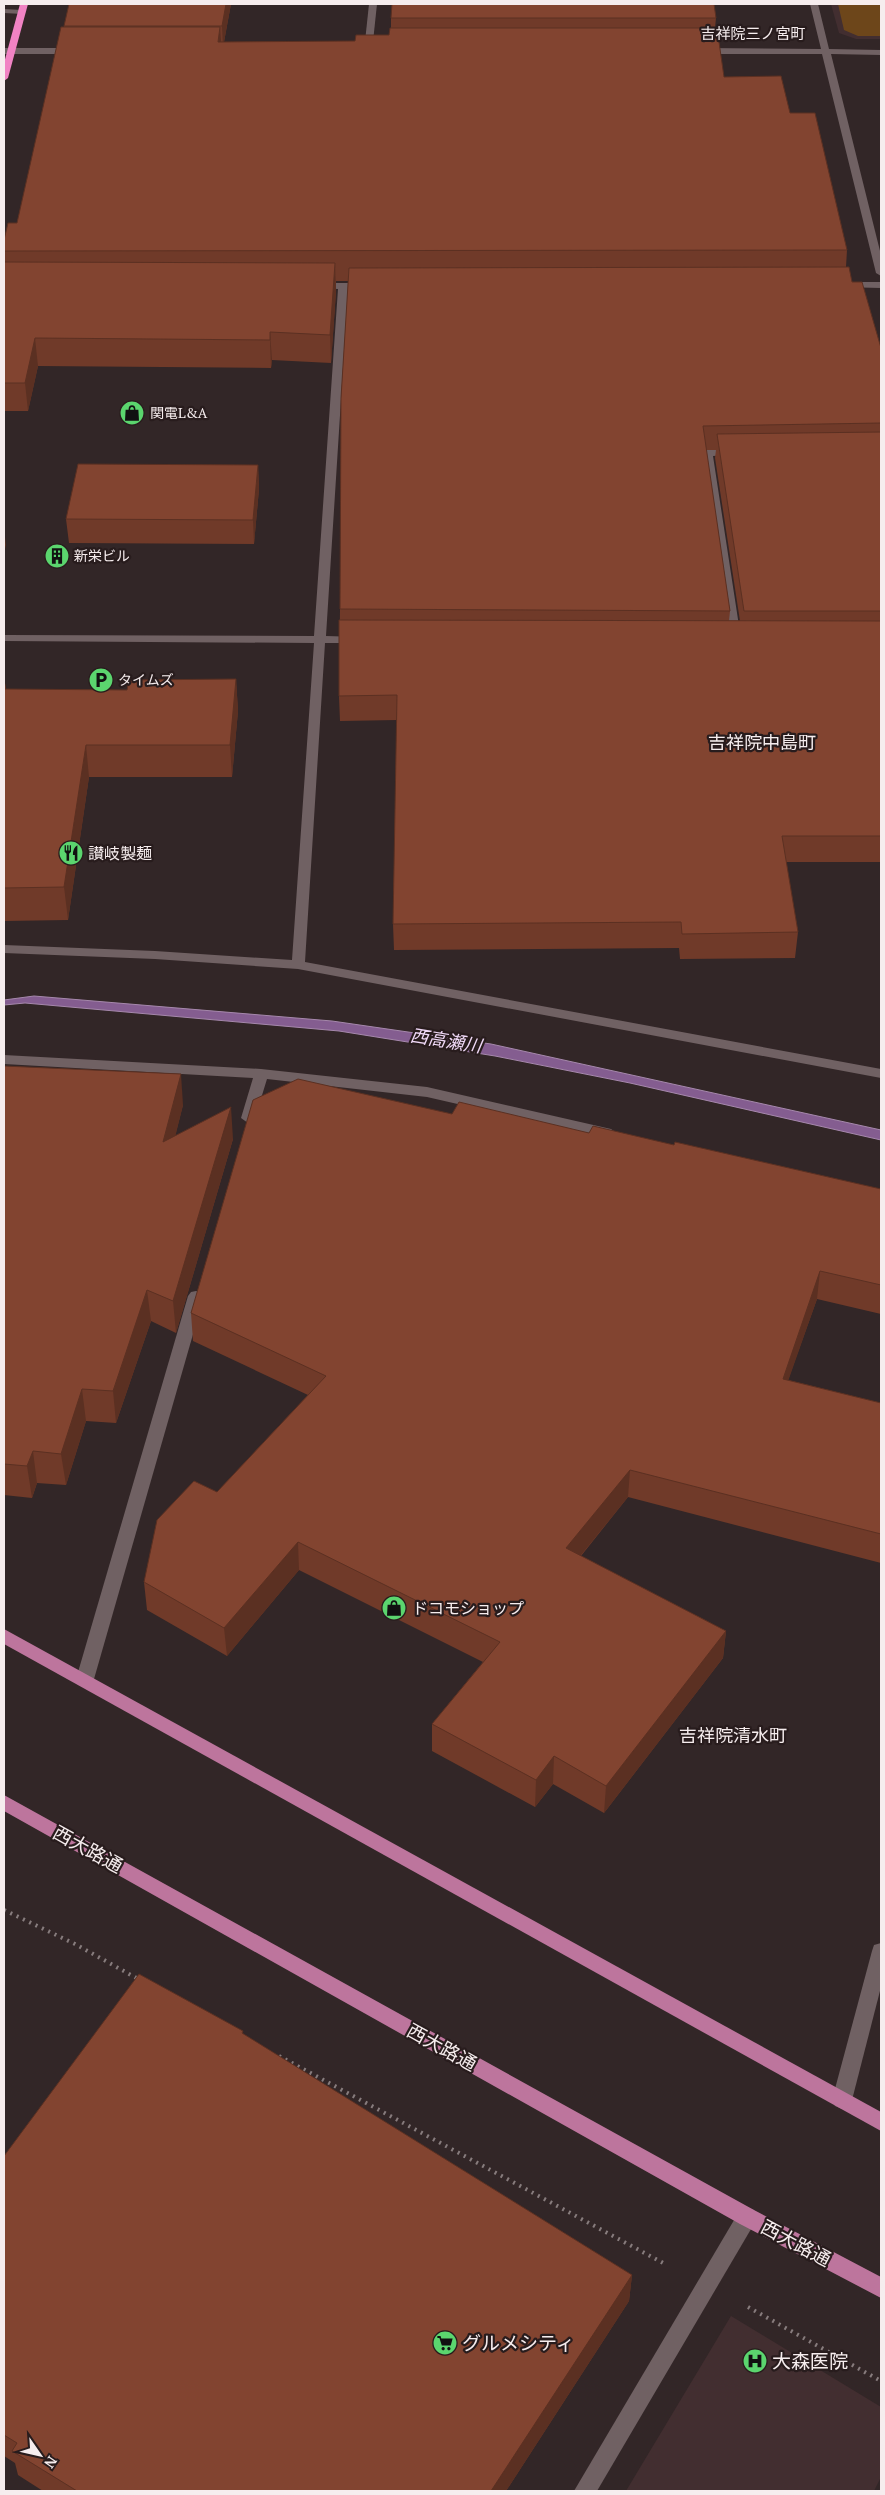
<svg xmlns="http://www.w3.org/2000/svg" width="885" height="2495" viewBox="0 0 885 2495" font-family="'PT Serif','Noto Sans JP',serif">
	<rect width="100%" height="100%" fill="#322627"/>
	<g fill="#422e30">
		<polygon points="831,4 881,4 881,39 856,39 839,33"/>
		<polygon points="731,2316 881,2407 881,2477 874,2491 626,2491"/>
	</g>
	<polygon fill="#6d461a" points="838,4 881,4 881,36 858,36 844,30"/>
	<polygon fill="#845d90" stroke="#a688ac" points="34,996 332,1021 491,1044 881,1130 881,1140 630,1083 495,1056 339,1031 25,1003 4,1005 4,1000"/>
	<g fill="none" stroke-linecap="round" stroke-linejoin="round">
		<g stroke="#877c7d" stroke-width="4" stroke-dasharray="2 5" stroke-linecap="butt">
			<polyline points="4,1910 75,1944 140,1980"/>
			<polyline points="279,2056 665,2264"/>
			<polyline points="748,2307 881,2381"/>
		</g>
		<polygon fill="#706163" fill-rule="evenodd" points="736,449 741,452 740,454 713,456 741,639 735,642 729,639 702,453 707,450"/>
		<g fill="#706163" fill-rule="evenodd">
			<polygon points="369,4 377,4 372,51 368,54 364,51"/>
			<polygon points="810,4 818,4 829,49 881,50 881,55 831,54 881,255 881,276 876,273 822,54 700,54 696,51 700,48 821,49"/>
			<polygon points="4,9 22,10 26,12 22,14 4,13"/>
			<polygon points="4,48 75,48 79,51 75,54 4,54"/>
			<polygon points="843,282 881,282 881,288 840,287 840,283"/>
			<polygon points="315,283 367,283 372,286 367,289 348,289 326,636 360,637 366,640 360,643 325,643 305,962 881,1069 881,1078 298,969 155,959 4,953 4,945 155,951 292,960 314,643 4,641 4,635 314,636 338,289 312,288 312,284"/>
			<polygon points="4,1055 261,1069 427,1087 611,1129 618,1134 611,1139 427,1097 267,1079 255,1118 248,1123 241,1118 253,1078 4,1064"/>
			<polygon points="196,1291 201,1292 204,1296 94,1679 91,1684 85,1686 79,1684 76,1679 188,1296 191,1292"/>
			<polygon points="881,1943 881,1987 852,2100 849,2106 842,2109 835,2106 832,2100 872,1951 874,1945"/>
			<polygon points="747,2207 754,2210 757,2217 754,2224 597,2491 574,2491 740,2210"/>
		</g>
		<g fill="#bd759d" fill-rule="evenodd">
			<polygon points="4,1629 881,2112 881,2131 4,1644"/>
			<polygon points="4,1795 754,2210 881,2277 881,2298 740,2224 4,1811"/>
		</g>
		<polygon fill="#f183c4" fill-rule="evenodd" points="20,4 28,4 8,78 4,81 4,63"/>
	</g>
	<g fill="#703a29" fill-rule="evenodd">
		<path d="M231,4l-7,38 131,-1 34,-6 2,-7v-10h325l-1,10 9,49 66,36 57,137 -1,17 35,81v514h-95l12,70 -3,26 -115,1 -1,-11 -285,2 -1,-26 4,-204 -57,1 -1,-25 1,-87 8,-328h-12v10l-5,72 -59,-3 -1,8 -233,-2 -10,45h-24v-160l13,-28 47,-197zM706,450h10l-1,8 25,163h-11l1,-10z"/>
		<polygon points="258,465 259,489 254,544 69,543 66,519"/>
		<polygon points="4,677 6,689 127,690 236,679 238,711 232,777 89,777 68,920 4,921"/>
		<polygon points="4,1066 183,1105 175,1136 233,1139 176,1333 151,1321 116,1423 86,1421 66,1485 37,1483 32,1498 4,1495"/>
		<polygon points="452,1114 674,1145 881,1189 881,1314 817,1299 788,1380 881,1403 881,1563 628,1497 581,1556 726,1631 723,1658 604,1813 553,1784 535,1807 432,1751 432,1724 483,1662 299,1570 227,1656 147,1610 144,1582 217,1492 308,1395 193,1341 191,1313"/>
		<polygon points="243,2031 243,2034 632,2275 629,2301 506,2491 43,2491 18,2475 15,2463 4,2456 4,2156"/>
	</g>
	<g fill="#5b3022">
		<polygon points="226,4 231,4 223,47 222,26"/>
		<polygon points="220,27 222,55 218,42"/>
		<polygon points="335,263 336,291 331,363 330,335"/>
		<polygon points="270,332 272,360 271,368 270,340"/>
		<polygon points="35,338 38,366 28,411 25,383"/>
		<polygon points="258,465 259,489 254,544 253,520"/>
		<polygon points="4,529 6,545 4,553"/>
		<polygon points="4,677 9,709 4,703"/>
		<polygon points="236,679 238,711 232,777 230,745"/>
		<polygon points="86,745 89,777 68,920 64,887"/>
		<polygon points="181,1074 183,1105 166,1174 163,1142"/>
		<polygon points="231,1107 233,1139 176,1333 173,1301"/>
		<polygon points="820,1271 817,1299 779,1407 783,1379"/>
		<polygon points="147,1290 151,1321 116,1423 113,1391"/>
		<polygon points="82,1389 86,1421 66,1485 61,1454"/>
		<polygon points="33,1451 37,1483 32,1498 27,1466"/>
		<polygon points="630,1470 628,1497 564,1576 566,1548"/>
		<polygon points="298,1542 299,1570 227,1656 224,1628"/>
		<polygon points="726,1631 723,1658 604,1813 606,1786"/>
		<polygon points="554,1756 553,1784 535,1807 536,1780"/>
		<polygon points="632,2275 629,2301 506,2491 491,2491"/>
	</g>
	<g fill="#824430" stroke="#5b3022">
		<polygon points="69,4 226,4 222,26 64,26"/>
		<polygon points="392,4 714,4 716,18 391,18"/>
		<polygon points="61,27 220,27 218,42 355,41 356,35 389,35 390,28 717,28 724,77 781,76 790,113 815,113 847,250 4,251 4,240 8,223 17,223"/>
		<polygon points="4,262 335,263 330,335 270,332 270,340 35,338 25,383 4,383"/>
		<polygon points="849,267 852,282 862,282 881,348 881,423 703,426 730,611 340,609 341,398 349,268"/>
		<polygon points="881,432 881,611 744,611 717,434"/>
		<polygon points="78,464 258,465 253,520 66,519"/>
		<polygon points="339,620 881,621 881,836 782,836 798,932 682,934 681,922 393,924 397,695 339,696"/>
		<polygon points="236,679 230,745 86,745 64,887 4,888 4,689 127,690 129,680"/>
		<polygon points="4,1066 181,1074 163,1142 231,1107 173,1301 147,1290 113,1391 82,1389 61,1454 33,1451 27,1466 4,1464"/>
		<polygon points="298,1079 452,1114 459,1102 589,1133 593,1126 674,1145 675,1142 881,1189 881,1285 820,1271 783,1379 881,1403 881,1534 630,1470 566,1548 726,1631 606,1786 554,1756 536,1780 432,1724 500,1642 298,1542 224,1628 144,1582 157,1520 194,1481 217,1492 326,1376 191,1313 253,1100"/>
		<polygon points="139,1974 243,2031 242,2033 632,2275 491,2491 77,2491 12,2451 17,2443 4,2435 4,2156"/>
	</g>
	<defs>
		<symbol id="shop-disc" viewBox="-11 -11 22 22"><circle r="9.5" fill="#5bd56e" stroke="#281c1d"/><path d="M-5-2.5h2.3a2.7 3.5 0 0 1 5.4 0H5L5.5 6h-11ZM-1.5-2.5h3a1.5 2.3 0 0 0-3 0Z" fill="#111"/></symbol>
		<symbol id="building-disc" viewBox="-11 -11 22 22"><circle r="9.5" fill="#5bd56e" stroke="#281c1d"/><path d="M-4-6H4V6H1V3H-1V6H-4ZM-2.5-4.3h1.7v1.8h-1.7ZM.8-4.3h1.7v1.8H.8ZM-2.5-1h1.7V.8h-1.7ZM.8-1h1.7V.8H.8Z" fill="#111"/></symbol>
		<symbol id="parking-disc" viewBox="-11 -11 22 22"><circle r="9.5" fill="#5bd56e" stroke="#281c1d"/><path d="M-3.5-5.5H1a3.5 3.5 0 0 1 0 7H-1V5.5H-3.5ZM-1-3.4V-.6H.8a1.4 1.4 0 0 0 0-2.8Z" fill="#111"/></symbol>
		<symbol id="restaurant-disc" viewBox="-11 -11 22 22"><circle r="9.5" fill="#5bd56e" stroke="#281c1d"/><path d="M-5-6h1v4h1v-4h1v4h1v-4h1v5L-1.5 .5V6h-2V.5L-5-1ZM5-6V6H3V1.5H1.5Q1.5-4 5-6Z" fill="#111"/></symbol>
		<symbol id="supermarket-disc" viewBox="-11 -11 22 22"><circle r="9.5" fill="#5bd56e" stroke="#281c1d"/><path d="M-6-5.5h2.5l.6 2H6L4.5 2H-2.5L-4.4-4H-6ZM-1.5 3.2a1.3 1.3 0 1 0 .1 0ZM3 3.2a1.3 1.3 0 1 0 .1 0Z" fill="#111"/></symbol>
		<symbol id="hospital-disc" viewBox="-11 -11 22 22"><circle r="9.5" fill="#5bd56e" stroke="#281c1d"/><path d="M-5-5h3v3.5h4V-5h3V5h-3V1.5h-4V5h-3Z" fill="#111"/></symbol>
	</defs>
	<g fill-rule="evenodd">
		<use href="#shop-disc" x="118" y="399" width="28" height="28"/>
		<use href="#building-disc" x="43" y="542" width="28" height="28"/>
		<use href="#parking-disc" x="87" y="666" width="28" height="28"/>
		<use href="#restaurant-disc" x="57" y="839" width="28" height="28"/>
		<use href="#shop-disc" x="380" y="1594" width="28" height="28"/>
		<use href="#supermarket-disc" x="431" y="2329" width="28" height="28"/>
		<use href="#hospital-disc" x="741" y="2347" width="28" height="28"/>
	</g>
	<g text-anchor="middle" stroke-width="4.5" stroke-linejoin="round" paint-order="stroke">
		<g font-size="14" fill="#f6edee" stroke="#281c1d" text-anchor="start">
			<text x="150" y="418">関電L&amp;A</text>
			<text x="74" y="561">新栄ビル</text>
			<text x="118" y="685">タイムズ</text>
		</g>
		<g font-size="15" fill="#f6edee" stroke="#281c1d">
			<text x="753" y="39">吉祥院三ノ宮町</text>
		</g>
		<g font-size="16" fill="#f6edee" stroke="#281c1d" text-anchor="start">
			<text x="88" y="859">讃岐製麺</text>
			<text x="412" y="1614">ドコモショップ</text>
		</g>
		<g font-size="18" fill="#f6edee" stroke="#281c1d">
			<text x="762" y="749">吉祥院中島町</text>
			<text x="733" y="1742">吉祥院清水町</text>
		</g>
		<g font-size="18" font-style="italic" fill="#f0d9f7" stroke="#281c1d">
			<text transform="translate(446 1041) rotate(9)" y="6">西高瀬川</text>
		</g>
		<g font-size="19" fill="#f6edee" stroke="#281c1d">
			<text transform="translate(88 1849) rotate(29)" y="7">西大路通</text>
			<text transform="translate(442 2047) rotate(29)" y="7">西大路通</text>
			<text transform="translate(796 2243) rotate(28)" y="7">西大路通</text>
		</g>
		<g font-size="19" fill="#f6edee" stroke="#281c1d" text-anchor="start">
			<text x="462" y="2350">グルメシティ</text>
			<text x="772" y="2368">大森医院</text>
		</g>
	</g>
	<rect width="885" height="2495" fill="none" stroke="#f6edee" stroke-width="10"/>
	<g transform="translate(40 2455) rotate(124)" stroke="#281c1d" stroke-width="4" paint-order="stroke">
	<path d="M0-4L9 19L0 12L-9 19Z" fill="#f6edee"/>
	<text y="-8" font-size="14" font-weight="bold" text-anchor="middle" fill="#f6edee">N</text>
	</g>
</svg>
